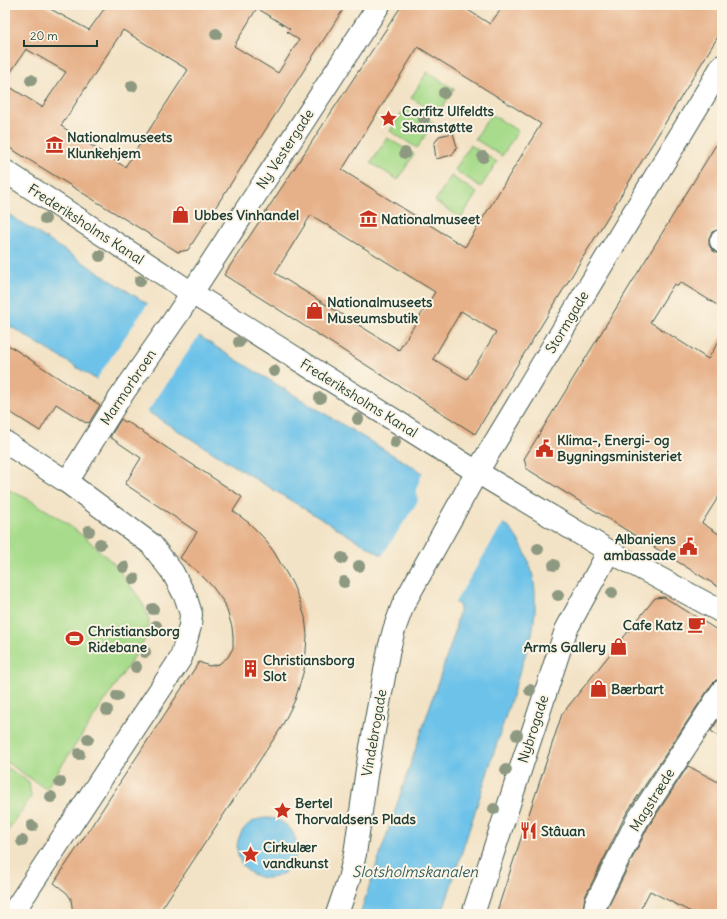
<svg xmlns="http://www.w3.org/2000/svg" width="727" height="919" viewBox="0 0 727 919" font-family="Delius,sans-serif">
	<rect width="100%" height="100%" fill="#fcf5e5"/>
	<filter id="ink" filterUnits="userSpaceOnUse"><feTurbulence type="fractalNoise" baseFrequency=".025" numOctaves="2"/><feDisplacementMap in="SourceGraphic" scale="8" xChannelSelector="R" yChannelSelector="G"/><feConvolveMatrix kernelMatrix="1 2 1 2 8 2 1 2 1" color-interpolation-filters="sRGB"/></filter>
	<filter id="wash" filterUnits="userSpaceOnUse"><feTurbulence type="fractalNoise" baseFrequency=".012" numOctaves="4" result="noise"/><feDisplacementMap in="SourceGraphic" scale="16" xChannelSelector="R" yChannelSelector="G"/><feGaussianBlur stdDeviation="0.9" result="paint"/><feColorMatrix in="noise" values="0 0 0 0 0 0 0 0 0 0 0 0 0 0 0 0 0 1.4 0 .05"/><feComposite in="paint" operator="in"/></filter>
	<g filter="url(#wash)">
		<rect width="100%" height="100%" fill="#f3e3c6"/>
		<g fill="#a8dc8c" stroke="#648c60">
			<polygon points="427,72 454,89 438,114 411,98"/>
			<polygon points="406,106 433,123 417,148 390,131"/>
			<polygon points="491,114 518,131 502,156 475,139"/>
			<polygon points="387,138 414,154 398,180 371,163"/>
			<polygon points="470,145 497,162 481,187 455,170"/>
			<polygon points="451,176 477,193 461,218 435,201"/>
			<polygon points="5,488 30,500 62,520 87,539 116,566 137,595 144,606 149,619 148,632 142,645 46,789 5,761"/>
			<polygon points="5,766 29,782 31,797 5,835"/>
		</g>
		<g fill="#6dc2e9" stroke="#46808e">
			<path d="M5,212l189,122 7,3 21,14c67,41 134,82 201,122 24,14 47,29 69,44 6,4 15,8 20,14 24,32 27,65 20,103l-90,280h-82l94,-279 6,-29 -39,-28c-141,-81 -277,-170 -416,-255z"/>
			<circle cx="267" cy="848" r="30"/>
		</g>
		<g fill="#f3e3c6">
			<polygon points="149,302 200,334 146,414 95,381"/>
			<polygon points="423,471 504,522 454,604 420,580 381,557 418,501 416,489"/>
		</g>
		<g id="blocks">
			<g fill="#e6b088" fill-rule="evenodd">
				<path d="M5,5h38l46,25 18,-25h239l-158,245 -10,2 -173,-107v-61l37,23 24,-35 -40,-23 -21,32zM257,8l33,21 -3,3 12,8 -21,33 -44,-27zM123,30l65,40 -63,97 -64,-41z"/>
				<path d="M402,5h58l30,19 14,-19h218v25l-247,404 -251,-159zM418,47l123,77 -76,123 -123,-77zM311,215l124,77 -36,58 -124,-77zM461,311l35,21 -29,47 -34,-20z"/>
				<polygon points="453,133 457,147 452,155 436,159 434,144 439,136"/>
				<polygon points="722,135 722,225 720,229 712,232 709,238 709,245 712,250 718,254 722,254 722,308 680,282 678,286 674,284 650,322 708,359 722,336 722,491 702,523 722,536 722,589 527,469 524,459"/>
				<polygon points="5,343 100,405 89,423 87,422 86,423 56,404 40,431 5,409"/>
				<polygon points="121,419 125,422 126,421 242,497 233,511 249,523 263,537 274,552 292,583 299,599 305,617 307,635 306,651 304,670 295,700 281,728 158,914 73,914 71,899 67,893 54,883 199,662 209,666 219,664 228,657 233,648 233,637 232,627 225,604 212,586 197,571 180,558 197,532 125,484 141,458 110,437"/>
				<polygon points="664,597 722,633 722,679 716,680 712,684 626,814 585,897 582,914 496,914 562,714 655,598"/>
				<polygon points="722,714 722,738 711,731"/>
				<polygon points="688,766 722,784 722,914 695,914 650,891 638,914 607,914 608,907 648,827"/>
			</g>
		</g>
	</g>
	<g filter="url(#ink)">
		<use href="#blocks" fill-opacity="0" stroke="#3f564a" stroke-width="1"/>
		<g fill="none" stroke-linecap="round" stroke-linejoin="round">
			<defs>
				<g id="minor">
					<polyline points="5,171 192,293 477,472 609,551 722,612"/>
					<polyline points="721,241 722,242"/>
					<polyline points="5,442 67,482 151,544 173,573 186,598 191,614 190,626 181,658 12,914"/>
					<polyline points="67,482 119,399 178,314 379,5"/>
					<polyline points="337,914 349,879 355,854 367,769 389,649 394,630 403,605 477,472 722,66"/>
					<polyline points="473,914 566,630 609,551"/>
					<polyline points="594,914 596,903 637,821 722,691"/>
				</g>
			</defs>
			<use href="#minor" stroke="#3f564a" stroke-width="24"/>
			<use href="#minor" stroke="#fff" stroke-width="22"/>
		</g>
		<g fill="#8d9980">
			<circle cx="216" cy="34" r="6"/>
			<circle cx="31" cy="80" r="6"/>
			<circle cx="132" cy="86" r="6"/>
			<circle cx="444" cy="93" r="6"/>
			<circle cx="424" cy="119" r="6"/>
			<circle cx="405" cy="153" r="6"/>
			<circle cx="483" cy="157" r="6"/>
			<circle cx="45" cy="219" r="6"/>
			<circle cx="100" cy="256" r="6"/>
			<circle cx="140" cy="281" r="6"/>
			<circle cx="239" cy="342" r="6"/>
			<circle cx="274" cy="371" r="6"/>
			<circle cx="320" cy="398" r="6"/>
			<circle cx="358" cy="419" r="6"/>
			<circle cx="395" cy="442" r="6"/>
			<circle cx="89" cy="531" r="6"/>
			<circle cx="100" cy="544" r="6"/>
			<circle cx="538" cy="549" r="6"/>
			<circle cx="342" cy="558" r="6"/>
			<circle cx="554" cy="565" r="6"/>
			<circle cx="359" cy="566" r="6"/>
			<circle cx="124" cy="567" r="6"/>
			<circle cx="134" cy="579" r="6"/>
			<circle cx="344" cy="582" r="6"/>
			<circle cx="612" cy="593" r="6"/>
			<circle cx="558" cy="595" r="6"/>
			<circle cx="153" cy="609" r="6"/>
			<circle cx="156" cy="626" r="6"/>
			<circle cx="145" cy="652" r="6"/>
			<circle cx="136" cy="667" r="6"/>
			<circle cx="530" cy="690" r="6"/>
			<circle cx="117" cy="696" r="6"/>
			<circle cx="107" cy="710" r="6"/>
			<circle cx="517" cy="735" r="6"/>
			<circle cx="88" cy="739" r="6"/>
			<circle cx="79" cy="754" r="6"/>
			<circle cx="506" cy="770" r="6"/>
			<circle cx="60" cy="782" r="6"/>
			<circle cx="51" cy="797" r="6"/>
			<circle cx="494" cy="809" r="6"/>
			<circle cx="32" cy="826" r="6"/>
			<circle cx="22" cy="841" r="6"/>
		</g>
	</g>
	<defs>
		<symbol id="sight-bare" viewBox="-9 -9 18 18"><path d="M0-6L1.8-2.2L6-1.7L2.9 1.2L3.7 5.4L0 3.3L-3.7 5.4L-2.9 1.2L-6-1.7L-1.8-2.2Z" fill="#c8321e" stroke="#fcf5e5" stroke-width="2.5" paint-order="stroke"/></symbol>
		<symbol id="museum-bare" viewBox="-9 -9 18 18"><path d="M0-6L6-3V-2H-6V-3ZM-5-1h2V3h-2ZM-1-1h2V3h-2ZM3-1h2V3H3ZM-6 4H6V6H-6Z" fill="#c8321e" stroke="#fcf5e5" stroke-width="2.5" paint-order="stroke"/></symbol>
		<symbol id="shop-bare" viewBox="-9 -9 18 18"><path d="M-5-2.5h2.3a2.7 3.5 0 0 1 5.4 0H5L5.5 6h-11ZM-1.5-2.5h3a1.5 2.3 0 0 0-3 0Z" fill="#c8321e" stroke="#fcf5e5" stroke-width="2.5" paint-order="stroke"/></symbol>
		<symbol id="civic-bare" viewBox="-9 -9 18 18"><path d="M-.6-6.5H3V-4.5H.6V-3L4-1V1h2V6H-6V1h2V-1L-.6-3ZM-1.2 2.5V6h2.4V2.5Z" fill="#c8321e" stroke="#fcf5e5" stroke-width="2.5" paint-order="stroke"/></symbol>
		<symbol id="cafe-bare" viewBox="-9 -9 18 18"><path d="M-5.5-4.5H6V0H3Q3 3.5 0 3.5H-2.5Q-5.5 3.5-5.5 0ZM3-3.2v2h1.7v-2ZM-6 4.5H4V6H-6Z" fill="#c8321e" stroke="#fcf5e5" stroke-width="2.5" paint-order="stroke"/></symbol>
		<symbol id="stadium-bare" viewBox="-9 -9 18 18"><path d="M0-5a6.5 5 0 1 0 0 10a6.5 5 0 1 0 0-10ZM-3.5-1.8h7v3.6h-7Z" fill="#c8321e" stroke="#fcf5e5" stroke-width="2.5" paint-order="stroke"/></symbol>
		<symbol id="building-bare" viewBox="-9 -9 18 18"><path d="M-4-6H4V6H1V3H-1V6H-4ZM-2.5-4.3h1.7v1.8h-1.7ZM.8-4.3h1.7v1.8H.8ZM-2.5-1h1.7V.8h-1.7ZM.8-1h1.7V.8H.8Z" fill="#c8321e" stroke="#fcf5e5" stroke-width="2.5" paint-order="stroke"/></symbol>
		<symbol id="restaurant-bare" viewBox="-9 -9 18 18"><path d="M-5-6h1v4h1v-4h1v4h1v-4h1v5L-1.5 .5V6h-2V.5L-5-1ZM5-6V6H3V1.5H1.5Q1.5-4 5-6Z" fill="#c8321e" stroke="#fcf5e5" stroke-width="2.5" paint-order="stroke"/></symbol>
	</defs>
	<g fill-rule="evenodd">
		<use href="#sight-bare" x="376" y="106" width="25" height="25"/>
		<use href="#museum-bare" x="42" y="132" width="25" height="25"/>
		<use href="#shop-bare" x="168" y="202" width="25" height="25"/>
		<use href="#museum-bare" x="356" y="206" width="25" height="25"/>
		<use href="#shop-bare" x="302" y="298" width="25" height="25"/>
		<use href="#civic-bare" x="532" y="436" width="25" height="25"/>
		<use href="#civic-bare" x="676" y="534" width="25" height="25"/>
		<use href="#cafe-bare" x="684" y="612" width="25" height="25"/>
		<use href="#stadium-bare" x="62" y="626" width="25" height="25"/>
		<use href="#shop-bare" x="606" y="634" width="25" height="25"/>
		<use href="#building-bare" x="238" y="656" width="25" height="25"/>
		<use href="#shop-bare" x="586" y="676" width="25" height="25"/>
		<use href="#sight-bare" x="270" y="798" width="25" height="25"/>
		<use href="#restaurant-bare" x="516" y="818" width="25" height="25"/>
		<use href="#sight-bare" x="238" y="842" width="25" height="25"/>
	</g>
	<g text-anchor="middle" stroke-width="4" stroke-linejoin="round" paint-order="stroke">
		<g font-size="14" font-weight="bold" fill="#1f3d34" stroke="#fcf5e5" text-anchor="start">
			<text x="402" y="116">Corfitz Ulfeldts<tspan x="402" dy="16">Skamstøtte</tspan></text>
			<text x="67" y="142">Nationalmuseets<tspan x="67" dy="16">Klunkehjem</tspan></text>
			<text x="194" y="220">Ubbes Vinhandel</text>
			<text x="381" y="224">Nationalmuseet</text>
			<text x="327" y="307">Nationalmuseets<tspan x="327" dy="16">Museumsbutik</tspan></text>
			<text x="557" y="445">Klima-, Energi- og<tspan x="557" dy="16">Bygningsministeriet</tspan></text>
			<text x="676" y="544" text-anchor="end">Albaniens<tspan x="676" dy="16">ambassade</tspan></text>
			<text x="683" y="630" text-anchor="end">Cafe Katz</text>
			<text x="88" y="636">Christiansborg<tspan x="88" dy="16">Ridebane</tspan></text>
			<text x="606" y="652" text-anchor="end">Arms Gallery</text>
			<text x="263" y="665">Christiansborg<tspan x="263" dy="16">Slot</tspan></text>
			<text x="611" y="694">Bærbart</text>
			<text x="295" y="808">Bertel<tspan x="295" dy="16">Thorvaldsens Plads</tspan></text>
			<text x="541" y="836">Stâuan</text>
			<text x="263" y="852">Cirkulær<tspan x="263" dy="16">vandkunst</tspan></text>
		</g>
		<g font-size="14" fill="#1f3d34" stroke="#fcf5e5">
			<text transform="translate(285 149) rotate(-57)" y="5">Ny Vestergade</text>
			<text transform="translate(86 224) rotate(33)" y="5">Frederiksholms Kanal</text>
			<text transform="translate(567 322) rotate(-59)" y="5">Stormgade</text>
			<text transform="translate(128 387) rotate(-56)" y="5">Marmorbroen</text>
			<text transform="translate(359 398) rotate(32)" y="5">Frederiksholms Kanal</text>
			<text transform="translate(533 729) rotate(-72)" y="5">Nybrogade</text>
			<text transform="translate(374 733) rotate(-80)" y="5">Vindebrogade</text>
			<text transform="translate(652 800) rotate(-58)" y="5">Magstræde</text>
		</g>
		<g font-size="15" font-style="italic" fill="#325e61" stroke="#fcf5e5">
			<text x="415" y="877">Slotsholmskanalen</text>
		</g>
	</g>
	<rect width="727" height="919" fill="none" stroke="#fcf5e5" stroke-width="20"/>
	<path d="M24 40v6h73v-6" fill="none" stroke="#1f3d34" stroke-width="2"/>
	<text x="30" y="40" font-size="12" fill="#1f3d34" stroke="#fcf5e5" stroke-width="3" paint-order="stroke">20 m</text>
</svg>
